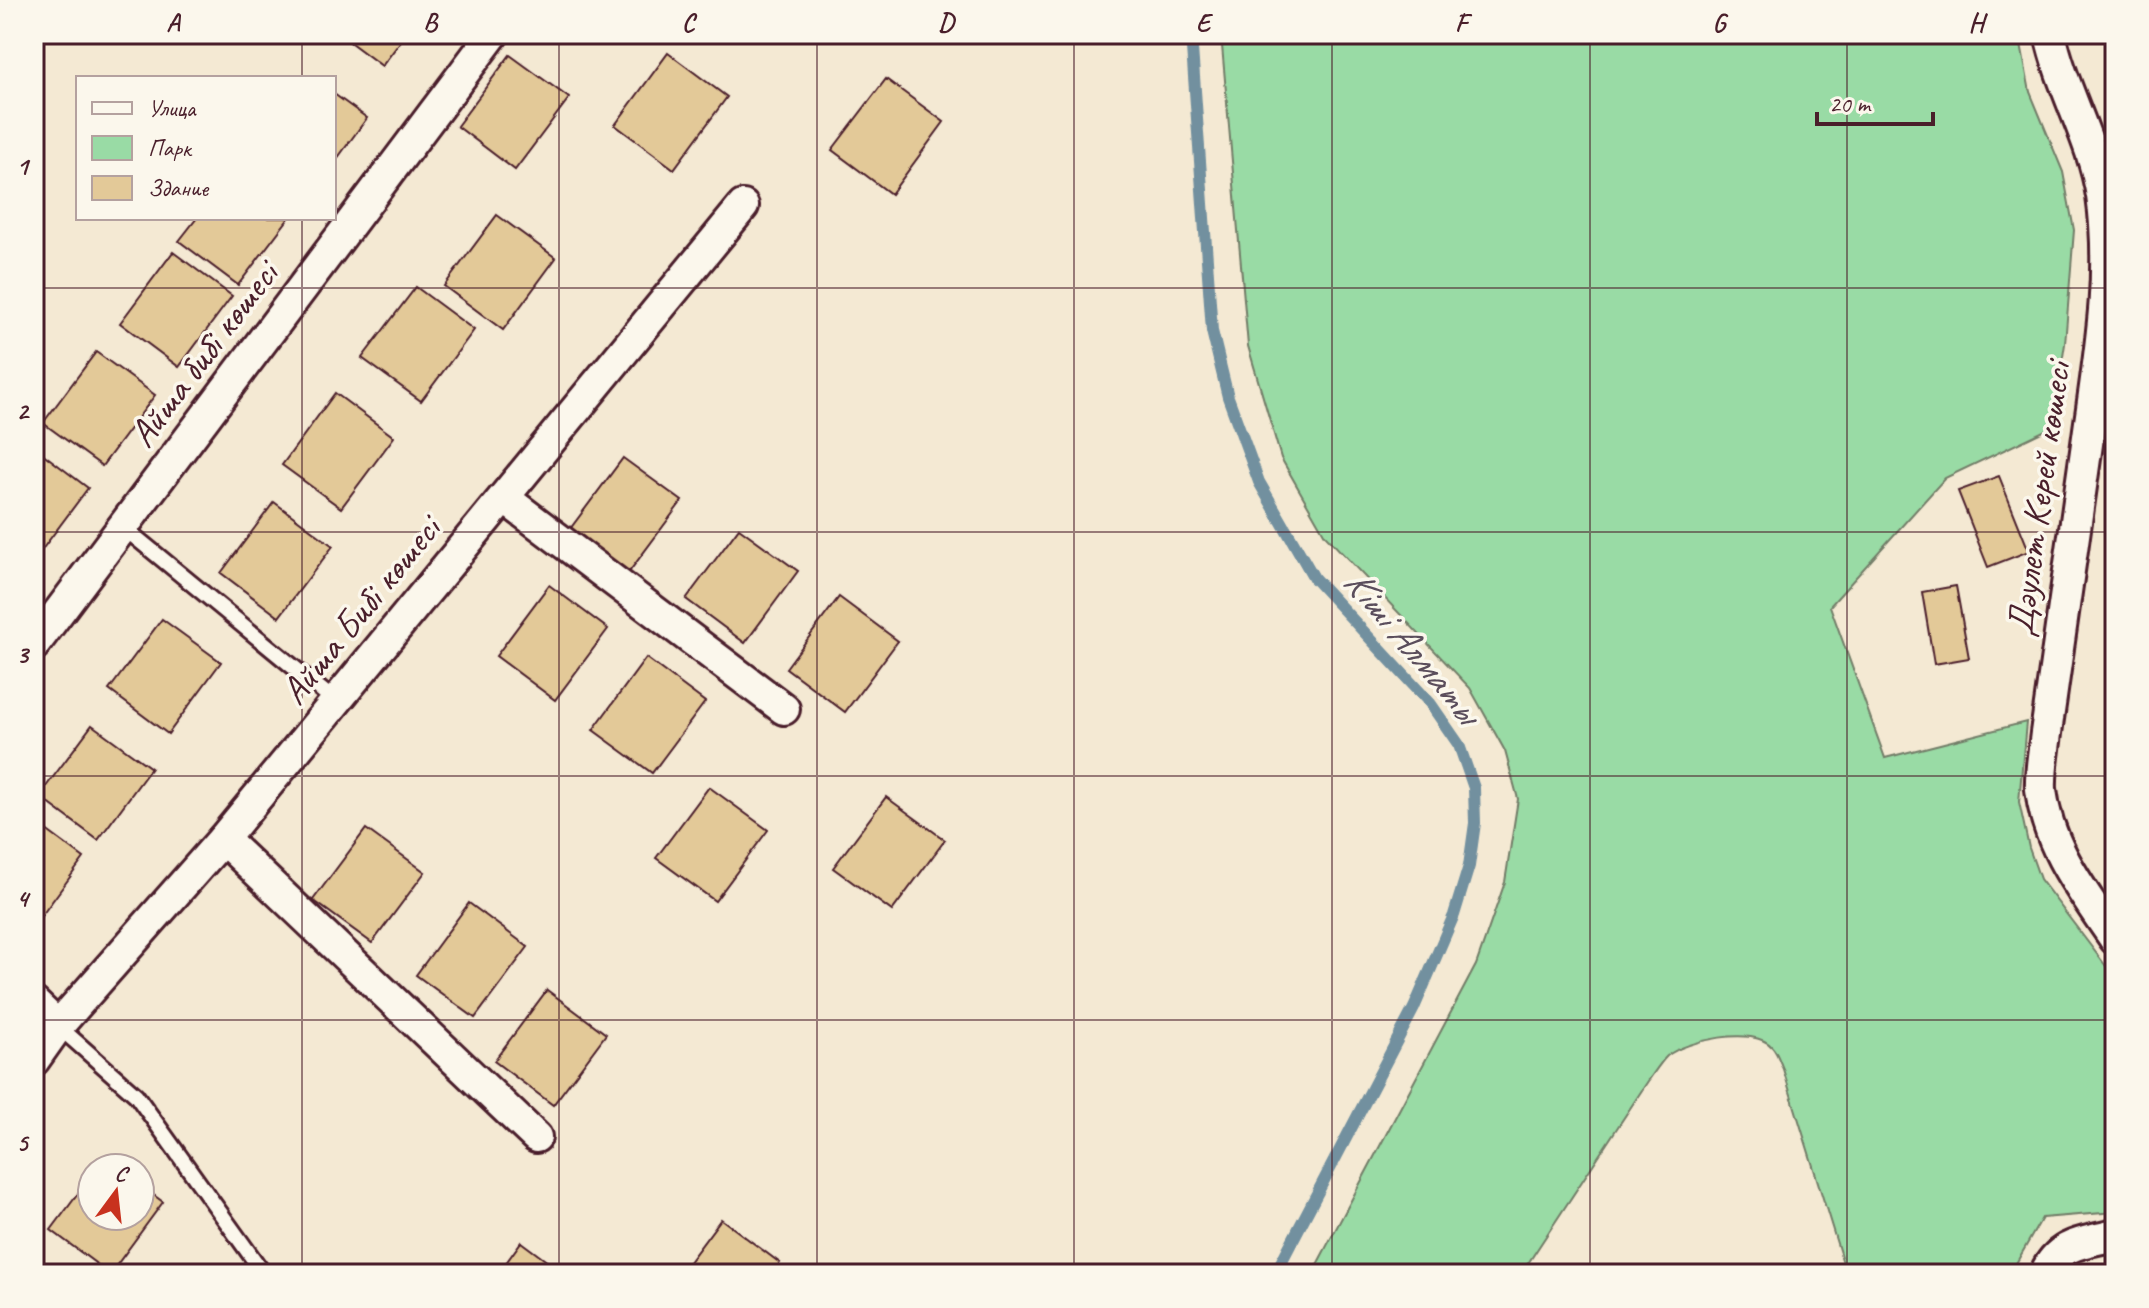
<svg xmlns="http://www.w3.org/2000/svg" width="2149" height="1308" viewBox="0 0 2149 1308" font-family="Caveat,sans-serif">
	<rect width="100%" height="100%" fill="#f4e9d3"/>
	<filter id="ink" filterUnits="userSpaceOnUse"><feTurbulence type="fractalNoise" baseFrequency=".0125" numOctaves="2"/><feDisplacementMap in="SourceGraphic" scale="16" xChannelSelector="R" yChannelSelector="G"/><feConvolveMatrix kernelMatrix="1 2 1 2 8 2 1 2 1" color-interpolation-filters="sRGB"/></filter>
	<g filter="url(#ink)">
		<path fill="#99dba5" stroke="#727d68" stroke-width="2" d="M1221,34h568l31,6 1,-6h198l11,58 33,80 11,58 -9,114 -13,83 -107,51 -115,128 55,152 141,-36 -7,80 10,46 11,31 75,99v234l-73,6 -32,56h-176l9,-11 -60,-194c-3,-7 -6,-17 -11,-22 -18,-22 -86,-6 -105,9 -7,7 -13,17 -19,25l-127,193h-209l164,-309 29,-83 13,-83 -13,-48 -35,-63 -145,-153 -44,-77 -33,-112z"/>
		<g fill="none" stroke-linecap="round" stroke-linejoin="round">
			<polyline stroke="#72909f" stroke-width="12" points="1191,34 1212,331 1228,397 1259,482 1314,578 1430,703 1459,745 1474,788 1475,823 1469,866 1454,915 1414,1008 1275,1274"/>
		</g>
		<g fill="#e3c998" stroke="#4a1f2b" stroke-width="2">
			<polygon points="339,34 406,34 382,66"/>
			<polygon points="668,53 727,97 674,169 615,125"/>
			<polygon points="510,55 569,98 515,170 457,126"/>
			<polygon points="886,79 944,122 891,194 832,150"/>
			<polygon points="334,94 367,118 334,163"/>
			<polygon points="497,215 556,258 503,330 444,286"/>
			<polygon points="197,218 289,218 238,285 179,241"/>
			<polygon points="173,252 232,296 179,367 120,323"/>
			<polygon points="416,287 474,330 421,401 362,358"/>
			<polygon points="96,352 155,395 102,466 43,423"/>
			<polygon points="335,393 394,437 341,508 282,465"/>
			<polygon points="34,447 88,488 35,559 34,559"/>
			<polygon points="623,458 682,501 629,572 570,529"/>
			<polygon points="1999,476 2029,551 1988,567 1958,491"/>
			<polygon points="274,502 333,546 279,617 221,573"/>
			<polygon points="739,528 798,571 745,643 686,599"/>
			<polygon points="549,585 608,629 555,700 496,656"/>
			<polygon points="1956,586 1969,658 1934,664 1922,592"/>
			<polygon points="839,597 898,641 845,712 786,668"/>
			<polygon points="162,619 221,662 168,734 109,690"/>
			<polygon points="646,658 705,702 652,773 593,730"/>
			<polygon points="92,725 151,768 98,840 39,796"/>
			<polygon points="709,787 768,830 715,901 656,858"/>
			<polygon points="886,797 945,840 892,911 833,868"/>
			<polygon points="34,821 84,858 34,926"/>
			<polygon points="366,829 425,872 372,943 313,900"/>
			<polygon points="469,903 528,947 475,1018 416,975"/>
			<polygon points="547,990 606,1034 553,1105 494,1061"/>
			<polygon points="104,1159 116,1168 97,1168"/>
			<polygon points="92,1175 92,1216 140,1216 140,1185 163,1202 110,1274 51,1230"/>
			<polygon points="721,1219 780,1263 772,1274 680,1274"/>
			<polygon points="521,1242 564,1274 498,1274"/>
			<polygon points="34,1264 48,1274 34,1274"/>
		</g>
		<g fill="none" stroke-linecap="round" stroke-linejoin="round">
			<defs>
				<g id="service">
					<polyline points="123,527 336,702"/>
					<polyline points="58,1026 136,1095 264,1274"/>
				</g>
				<g id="minor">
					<path d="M2050,34c12,56 43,105 52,162 12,83 -4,166 -15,248 -14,97 -28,193 -41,289 -2,18 -6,39 -5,56 6,58 43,104 74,150"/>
					<polyline points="504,498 784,709"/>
					<polyline points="34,645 493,34"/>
					<polyline points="223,839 536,1137"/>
					<polyline points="34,1003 58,1026"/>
					<polyline points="34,1060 58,1026 223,839 743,206"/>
					<path d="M2045,1274c14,-32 39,-31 70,-39"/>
				</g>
			</defs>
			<use href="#service" stroke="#4a1f2b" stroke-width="20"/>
			<use href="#minor" stroke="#4a1f2b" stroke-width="36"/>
			<use href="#service" stroke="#fbf7ec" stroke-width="14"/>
			<use href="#minor" stroke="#fbf7ec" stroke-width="30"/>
		</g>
	</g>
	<path fill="none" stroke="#4a1f2b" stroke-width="2" stroke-opacity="0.55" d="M302,34v44M559,34v1240M817,34v1240M1074,34v1240M1332,34v1240M1590,34v1240M1847,34v1240M302,218v1056M34,288h2081M34,532h2081M34,776h2081M34,1020h2081"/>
	<g text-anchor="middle" stroke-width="7" stroke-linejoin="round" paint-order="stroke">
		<g font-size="38" fill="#4a1f2b" stroke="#fbf7ec">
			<text transform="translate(203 354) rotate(-53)" y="13">Айша бибі көшесі</text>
			<text transform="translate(2038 499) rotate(-82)" y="13">Дәулет Керей көшесі</text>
			<text transform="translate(360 610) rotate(-51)" y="13">Айша Бибі көшесі</text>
		</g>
		<g font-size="40" font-style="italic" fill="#5b4e5c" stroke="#fbf7ec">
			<text transform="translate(1413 645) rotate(50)" y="14">Кіші Алматы</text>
		</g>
	</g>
	<rect width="2149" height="1308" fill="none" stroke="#fbf7ec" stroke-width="88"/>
	<rect x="76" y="76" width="260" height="144" fill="#fbf7ec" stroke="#b4a19f" stroke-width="2"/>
	<rect x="92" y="102" width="40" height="12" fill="#fbf7ec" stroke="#b4a19f" stroke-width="2"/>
	<text x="148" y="116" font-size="24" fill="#4a1f2b">Улица</text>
	<rect x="92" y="136" width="40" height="24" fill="#99dba5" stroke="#b4a19f" stroke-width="2"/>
	<text x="148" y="156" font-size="24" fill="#4a1f2b">Парк</text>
	<rect x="92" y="176" width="40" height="24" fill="#e3c998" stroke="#b4a19f" stroke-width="2"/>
	<text x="148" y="196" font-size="24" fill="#4a1f2b">Здание</text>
	<g transform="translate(116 1192) rotate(15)"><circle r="38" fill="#fbf7ec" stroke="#b4a19f" stroke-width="2"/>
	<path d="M0-6L14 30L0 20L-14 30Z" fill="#c8321e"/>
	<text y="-12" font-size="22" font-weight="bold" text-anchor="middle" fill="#4a1f2b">С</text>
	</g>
	<path d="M1817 112v12h116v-12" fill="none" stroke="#4a1f2b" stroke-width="4"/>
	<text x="1829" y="112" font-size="24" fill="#4a1f2b" stroke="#fbf7ec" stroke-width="6" paint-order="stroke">20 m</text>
	<rect x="44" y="44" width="2061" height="1220" fill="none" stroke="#4a1f2b" stroke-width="3"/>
	<g font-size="26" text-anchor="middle" font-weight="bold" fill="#4a1f2b">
		<text x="173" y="31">A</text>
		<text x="430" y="31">B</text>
		<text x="688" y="31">C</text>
		<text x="946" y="31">D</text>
		<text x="1203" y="31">E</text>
		<text x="1461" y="31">F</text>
		<text x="1719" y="31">G</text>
		<text x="1976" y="31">H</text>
		<text x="22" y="175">1</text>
		<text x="22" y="419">2</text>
		<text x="22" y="663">3</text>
		<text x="22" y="907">4</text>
		<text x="22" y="1151">5</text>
	</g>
</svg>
